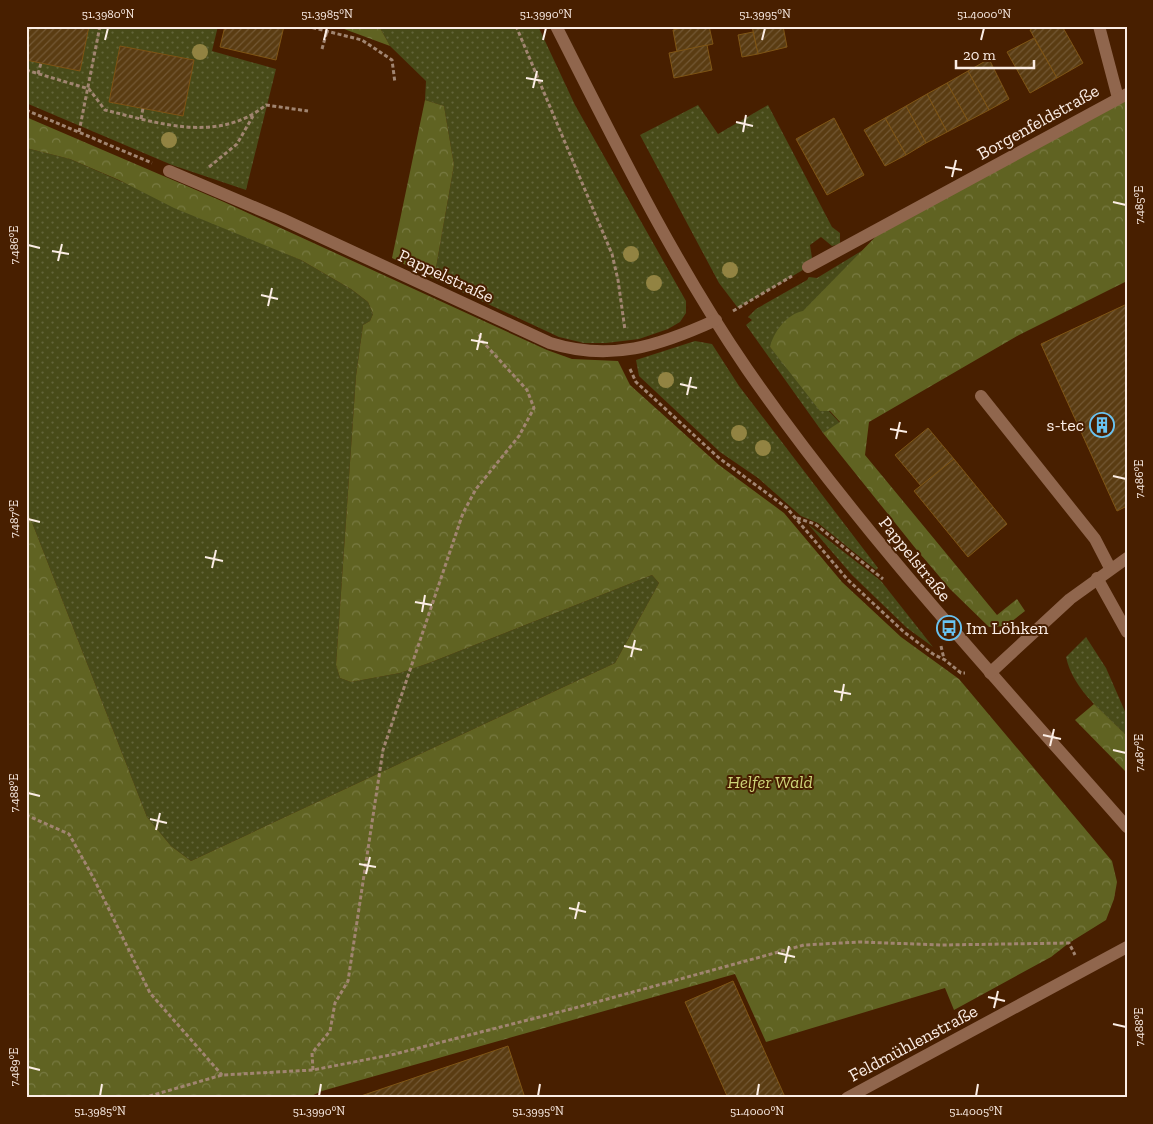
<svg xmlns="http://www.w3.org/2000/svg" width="1153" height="1124" viewBox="0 0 1153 1124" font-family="'Zilla Slab',serif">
	<defs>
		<pattern id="grass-dots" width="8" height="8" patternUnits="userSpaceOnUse" patternTransform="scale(1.25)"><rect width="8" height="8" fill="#484b19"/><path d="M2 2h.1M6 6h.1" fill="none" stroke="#63653a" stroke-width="1.8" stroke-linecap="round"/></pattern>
		<pattern id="forest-crowns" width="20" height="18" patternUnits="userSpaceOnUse" patternTransform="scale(1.25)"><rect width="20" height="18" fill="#606322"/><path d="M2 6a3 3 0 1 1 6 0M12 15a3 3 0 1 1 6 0" fill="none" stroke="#787a42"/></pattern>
		<pattern id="building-hatch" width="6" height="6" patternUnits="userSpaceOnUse" patternTransform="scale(1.25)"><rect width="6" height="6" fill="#5a3c12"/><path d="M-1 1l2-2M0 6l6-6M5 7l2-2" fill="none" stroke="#735834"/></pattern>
	</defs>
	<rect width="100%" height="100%" fill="#481f00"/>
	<g fill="url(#grass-dots)" fill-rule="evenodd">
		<path d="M89,26h129l-6,25 64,18 -30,121 -74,-25 -146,-62v-43l54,11zM120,46l74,14 -11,56 -74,-14z"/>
		<polygon points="379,26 538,26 575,105 686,301 686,313 680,322 668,329 639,339 606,343 584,343 559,337 434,279 454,165 444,106 425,100 426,81 390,46"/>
		<polygon points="698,105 718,134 768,105 832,227 840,233 840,244 832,246 821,237 810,245 812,258 808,267 738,308 719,283 640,135"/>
		<polygon points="26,148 70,159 301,260 351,289 368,302 373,314 370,321 363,325 356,376 336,665 340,678 351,682 400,673 429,663 652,575 659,583 615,663 191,861 171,846 147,817 26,507"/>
		<polygon points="863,250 770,347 840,423 823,433 746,325 752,320 748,317 756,309 807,280 809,277 817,278"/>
		<polygon points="695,341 712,344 739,386 878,568 876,570 818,523 801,516 758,478 720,452 639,376 636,360"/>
		<polygon points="808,524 881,581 933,647 907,628 852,575"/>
		<path d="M1086,637l20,31 21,48v20c-23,-23 -54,-46 -61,-79z"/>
	</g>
	<g fill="url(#forest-crowns)">
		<polygon points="336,26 379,26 390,46"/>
		<path d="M1127,94v187l-108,54 -150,87 -4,33 132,160 20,-16 8,12 -19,15 -17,1 -39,-38 -34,-40 -93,-116 17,-11 -10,-11h-10l-50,-64c4,-16 17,-33 33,-36l85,-87z"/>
		<polygon points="425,100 444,106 454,165 434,279 392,258"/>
		<polygon points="26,117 224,202 547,350 572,359 618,361 630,385 719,465 784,513 842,582 901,637 959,679 1112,861 1117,882 1114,899 1106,920 1069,943 1051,957 954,1010 945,988 766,1042 735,974 322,1091 307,1098 26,1098 26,507 147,817 171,846 191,861 615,663 659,583 652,575 429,663 400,673 351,682 340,678 336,665 356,376 363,325 370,321 373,314 368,302 351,289 301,260 174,208 119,180 70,159 26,148"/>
		<polygon points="1094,704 1127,736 1127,773 1075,720"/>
	</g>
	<g fill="url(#building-hatch)" stroke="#7f5515">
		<polygon points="26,26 89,26 80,71 26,60"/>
		<polygon points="225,26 284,26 276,60 220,47"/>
		<polygon points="709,26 713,44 677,52 673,30 690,26"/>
		<polygon points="752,26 783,26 787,47 758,54"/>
		<polygon points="1036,26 1062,26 1083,63 1057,78 1030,30"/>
		<polygon points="753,32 758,54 742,57 738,35"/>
		<polygon points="1034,38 1057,78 1030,93 1007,52"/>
		<polygon points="707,45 712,70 674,78 669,53"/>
		<polygon points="120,46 194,60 183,116 109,102"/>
		<polygon points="989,59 1009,99 989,110 968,71"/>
		<polygon points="968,71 989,110 968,121 947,83"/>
		<polygon points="947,83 968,121 947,132 927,94"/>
		<polygon points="927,94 947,132 926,143 906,106"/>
		<polygon points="906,106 926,143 906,155 885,118"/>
		<polygon points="834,118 864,175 827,195 796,139"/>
		<polygon points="885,118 906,155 885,166 864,130"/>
		<polygon points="1127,304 1127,506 1117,511 1041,344"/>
		<polygon points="928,428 954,459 921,486 895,455"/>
		<polygon points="954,459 1007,524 968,557 914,491"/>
		<polygon points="733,981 785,1097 783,1098 728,1098 685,1002"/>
		<polygon points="508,1046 525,1098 355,1098"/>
	</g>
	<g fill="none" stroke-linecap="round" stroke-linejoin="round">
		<g stroke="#a18571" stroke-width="3" stroke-dasharray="4 2.5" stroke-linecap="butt">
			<polyline points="306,26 362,40 392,60 395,83"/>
			<polyline points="516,26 612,254 618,280 625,330"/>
			<polyline points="322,49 327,31"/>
			<path d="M26,70l63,19 16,21c53,13 113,34 161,-5l42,6"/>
			<polyline points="38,74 41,63"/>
			<polyline points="26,110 152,163"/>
			<polyline points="141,119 143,108"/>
			<polyline points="79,132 100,26"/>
			<polyline points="209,167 237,144 253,116"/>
			<polyline points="733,311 792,276"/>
			<polyline points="630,369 636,382 719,458 787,508 847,579 904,632 933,654 945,660 961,673 965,673"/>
			<polyline points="797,518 815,524 883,579"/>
			<polyline points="941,646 944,659"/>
			<polyline points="26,815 69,834 93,877 150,993 222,1075"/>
			<polyline points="313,1070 312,1053 330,1031 335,1003 348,981 383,750 463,513 476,489 519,436 534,408 527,390 482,341 478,332"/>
			<polyline points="143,1098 222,1075 313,1070 395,1054 571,1009 804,945 859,942 942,945 1069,943 1075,955"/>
		</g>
		<g stroke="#90664d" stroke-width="12">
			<path d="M556,26c59,116 117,235 191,343 113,163 249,309 380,458"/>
			<polyline points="1099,26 1118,98"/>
			<path d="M169,171l113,48 268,124c61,19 109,3 166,-23"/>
			<polyline points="808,267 1127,94"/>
			<polyline points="981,396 1095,539 1110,568"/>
			<polyline points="1097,578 1127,632"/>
			<polyline points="990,673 1070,599 1127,558"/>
			<polyline points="847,1098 1127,947"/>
		</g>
	</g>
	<g fill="#928342">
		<circle cx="200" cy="52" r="8"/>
		<circle cx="169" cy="140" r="8"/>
		<circle cx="631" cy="254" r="8"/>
		<circle cx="730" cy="270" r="8"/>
		<circle cx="654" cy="283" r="8"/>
		<circle cx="666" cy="380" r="8"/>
		<circle cx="739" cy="433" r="8"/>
		<circle cx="763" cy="448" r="8"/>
	</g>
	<path fill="none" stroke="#fbede5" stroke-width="2" d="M105,40l3,-12M324,40l3,-12M543,40l3,-12M762,40l3,-12M981,40l3,-12M526,78l17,3M533,88l4,-17M736,122l17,4M743,132l3,-17M945,167l17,3M952,177l4,-17M1113,202l13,3M28,245l12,3M52,251l17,3M58,261l4,-17M261,295l17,4M268,306l4,-18M471,340l17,3M477,350l4,-17M680,384l17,4M687,395l4,-18M890,429l17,3M896,439l4,-17M1113,476l13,3M28,519l12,3M205,557l18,4M212,568l4,-18M415,602l17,3M422,612l3,-17M624,646l18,4M631,657l4,-17M834,691l17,3M841,701l3,-17M1043,735l18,4M1050,746l4,-17M1113,750l13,3M28,793l12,3M150,819l17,4M156,830l4,-17M359,864l17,3M366,874l4,-17M569,908l17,4M575,919l4,-17M778,953l17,4M785,963l4,-17M988,997l17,4M994,1008l4,-17M1113,1024l13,3M28,1067l12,3M100,1096l2,-12M319,1096l2,-12M538,1096l2,-12M757,1096l2,-12M976,1096l2,-12"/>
	<defs>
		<symbol id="building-ring" viewBox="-11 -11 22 22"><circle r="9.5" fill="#481f00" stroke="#69c3f1" stroke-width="1.5"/><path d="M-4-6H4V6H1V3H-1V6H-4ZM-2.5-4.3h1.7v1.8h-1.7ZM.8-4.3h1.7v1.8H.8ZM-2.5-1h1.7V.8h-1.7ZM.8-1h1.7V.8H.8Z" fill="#69c3f1"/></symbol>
		<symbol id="bus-ring" viewBox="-11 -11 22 22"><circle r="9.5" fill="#481f00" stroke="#69c3f1" stroke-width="1.5"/><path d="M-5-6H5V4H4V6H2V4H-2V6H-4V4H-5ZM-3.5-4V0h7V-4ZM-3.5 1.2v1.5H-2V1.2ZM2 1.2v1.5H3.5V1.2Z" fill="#69c3f1"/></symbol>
	</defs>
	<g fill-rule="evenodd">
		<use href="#building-ring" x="1088" y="411" width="28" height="28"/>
		<use href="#bus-ring" x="935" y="614" width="28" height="28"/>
	</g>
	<g text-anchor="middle" stroke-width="4" stroke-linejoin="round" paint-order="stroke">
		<g font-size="18" fill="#fbede5" stroke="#481f00">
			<text transform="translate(1038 122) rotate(-29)" y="6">Borgenfeldstraße</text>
			<text transform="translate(446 276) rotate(25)" y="6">Pappelstraße</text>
			<text transform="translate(915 559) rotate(51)" y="6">Pappelstraße</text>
			<text transform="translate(913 1043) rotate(-28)" y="6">Feldmühlenstraße</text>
		</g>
		<g font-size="18" fill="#fbede5" stroke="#481f00" text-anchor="end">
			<text x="1084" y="431">s-tec</text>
			<text x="966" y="634" text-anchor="start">Im Löhken</text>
		</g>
		<g font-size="18" font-style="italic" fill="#ced578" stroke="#481f00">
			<text x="770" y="788">Helfer Wald</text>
		</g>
	</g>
	<rect width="1153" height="1124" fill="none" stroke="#481f00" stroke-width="55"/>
	<path d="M956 60v8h78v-8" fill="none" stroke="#fbede5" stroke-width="2.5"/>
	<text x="963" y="60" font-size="15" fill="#fbede5" stroke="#481f00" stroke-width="4" paint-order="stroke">20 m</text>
	<rect x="28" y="28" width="1098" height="1068" fill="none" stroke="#fbede5" stroke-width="2"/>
	<g font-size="12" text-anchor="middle" fill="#fbede5">
		<text x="108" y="18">51.3980°N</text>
		<text x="327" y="18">51.3985°N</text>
		<text x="546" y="18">51.3990°N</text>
		<text x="765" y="18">51.3995°N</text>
		<text x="984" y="18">51.4000°N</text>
		<text transform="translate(1139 205) rotate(-90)" y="4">7.485°E</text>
		<text transform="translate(14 245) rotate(-90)" y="4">7.486°E</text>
		<text transform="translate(1139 479) rotate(-90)" y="4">7.486°E</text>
		<text transform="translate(14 519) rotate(-90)" y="4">7.487°E</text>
		<text transform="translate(1139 753) rotate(-90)" y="4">7.487°E</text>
		<text transform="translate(14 793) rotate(-90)" y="4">7.488°E</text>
		<text transform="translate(1139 1027) rotate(-90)" y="4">7.488°E</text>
		<text transform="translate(14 1067) rotate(-90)" y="4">7.489°E</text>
		<text x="100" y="1115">51.3985°N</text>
		<text x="319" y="1115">51.3990°N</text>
		<text x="538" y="1115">51.3995°N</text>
		<text x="757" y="1115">51.4000°N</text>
		<text x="976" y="1115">51.4005°N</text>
	</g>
</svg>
